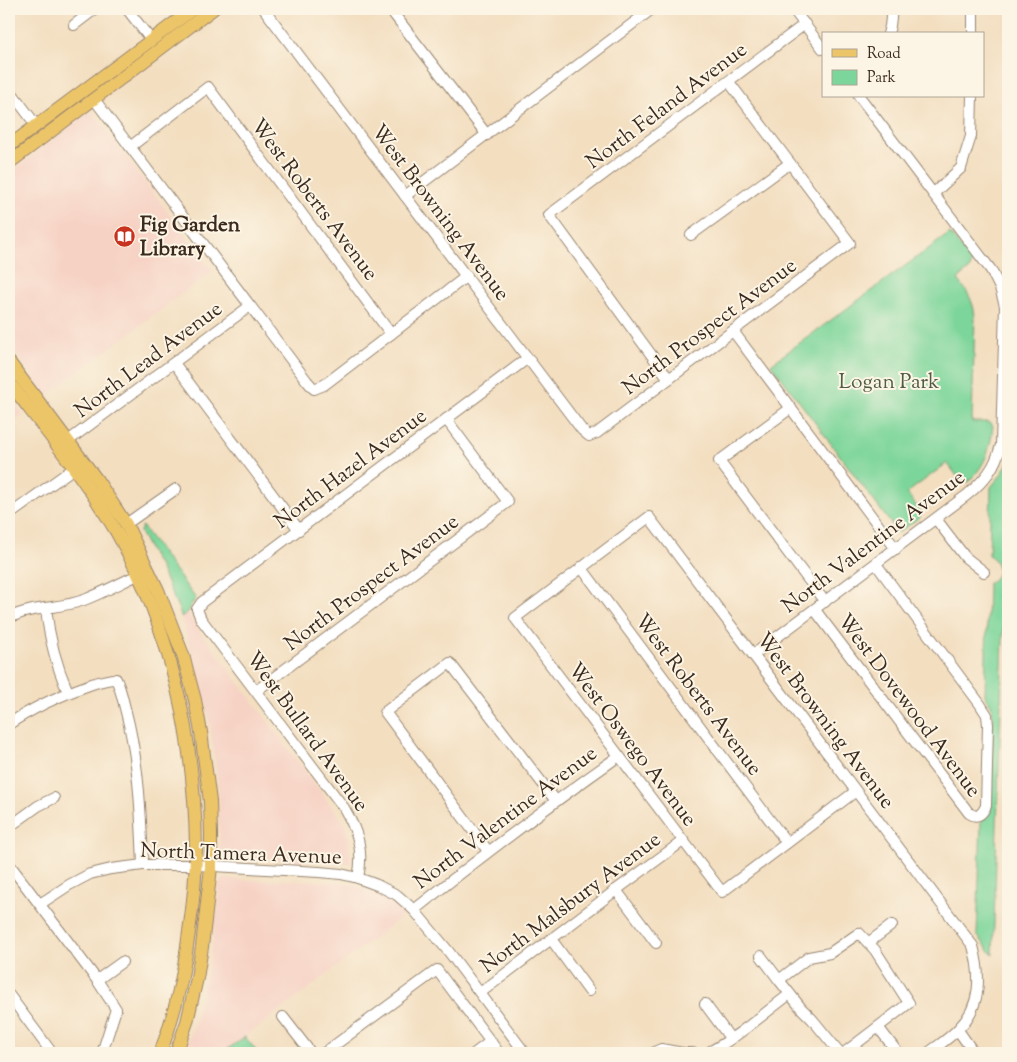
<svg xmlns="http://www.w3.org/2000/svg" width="1017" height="1062" viewBox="0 0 1017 1062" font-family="'Sorts Mill Goudy',serif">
	<rect width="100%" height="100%" fill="#fcf5e5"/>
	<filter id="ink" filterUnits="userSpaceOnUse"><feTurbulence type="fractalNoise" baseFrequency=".02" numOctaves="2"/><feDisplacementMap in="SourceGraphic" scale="10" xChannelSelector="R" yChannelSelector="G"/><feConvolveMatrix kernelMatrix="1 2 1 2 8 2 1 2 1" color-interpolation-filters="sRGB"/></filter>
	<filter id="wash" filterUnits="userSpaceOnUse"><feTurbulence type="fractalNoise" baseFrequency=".0096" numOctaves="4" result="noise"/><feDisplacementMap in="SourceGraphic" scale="20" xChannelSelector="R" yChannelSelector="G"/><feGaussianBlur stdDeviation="1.12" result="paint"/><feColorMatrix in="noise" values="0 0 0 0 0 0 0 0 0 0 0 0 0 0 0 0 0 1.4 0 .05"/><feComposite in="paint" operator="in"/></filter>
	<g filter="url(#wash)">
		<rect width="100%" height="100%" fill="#f3dec0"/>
		<g fill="#f6d2c4">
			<polygon points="89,112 93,113 212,271 46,396 9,343 9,173"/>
			<polygon points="9,396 23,414 9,424"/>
			<polygon points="189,611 190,617 193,622 338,815 344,823 349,840 351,862 348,864 334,863 286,861 269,858 225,856 220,851 218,784 210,725 200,681 181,617"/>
			<polygon points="224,879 268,881 285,880 336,882 348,884 359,887 378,895 388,901 404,915 273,1016 222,1053 185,1053 196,1017 210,959 217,911 219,884"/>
		</g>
		<g fill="#7cd59a" stroke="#5c805c">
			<path d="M950,233l22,29 -2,7 -12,10c9,13 15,20 17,37l-3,106h16l5,4c-3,24 -7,39 -25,56l-7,-1 -14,-18 -40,30 13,18v6l-22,16 -127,-169z"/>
			<path d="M1008,462v16l-15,477 -16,-20 4,-114 7,-5 3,-9 2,-90 -2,-12 -6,-10 3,-112c13,-6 13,-20 1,-28l2,-68 10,-12z"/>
			<polygon points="142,526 196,599 190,606 189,611 181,617 180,612 159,565 154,559 140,532"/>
			<polygon points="245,1037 258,1053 222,1053"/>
		</g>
	</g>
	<g filter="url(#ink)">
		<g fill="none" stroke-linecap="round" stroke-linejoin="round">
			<defs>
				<g id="minor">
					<polyline points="127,9 151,40"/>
					<polyline points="264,9 582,430 589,436 597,433 850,243 729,82"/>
					<polyline points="390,9 487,135"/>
					<polyline points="793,9 823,49"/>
					<polyline points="74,25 95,9"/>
					<polyline points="888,34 890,26 892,9"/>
					<polyline points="973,34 973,9"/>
					<polyline points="9,89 36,125"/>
					<polyline points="94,99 307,381 314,389 324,385 467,276"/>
					<polyline points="130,147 208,87 391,334"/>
					<polyline points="933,194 961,168 971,136 972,96"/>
					<polyline points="405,196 652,9"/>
					<polyline points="691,235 790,163"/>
					<polyline points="733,331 896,549"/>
					<polyline points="174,363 299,530"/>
					<polyline points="669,379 549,215 805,24"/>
					<polyline points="791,408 719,461 825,602"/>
					<polyline points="68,441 250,306"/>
					<polyline points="9,515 74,468"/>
					<polyline points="936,519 965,557 984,572"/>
					<polyline points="126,524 176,489"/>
					<polyline points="581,567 787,843"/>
					<path d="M46,608c3,30 10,57 22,84"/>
					<path d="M815,610l154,203c9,6 13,1 17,-7l2,-81 -1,-10 -7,-11 -104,-140"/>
					<path d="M9,618c23,-12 51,-9 75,-18 21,-8 40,-19 60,-28"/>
					<path d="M753,655l214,-160c18,-15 28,-27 34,-50l4,-139 -5,-18 -9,-18 -132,-174"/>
					<polyline points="256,691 508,502 446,419"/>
					<path d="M9,724c25,-17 52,-29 80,-39 9,-3 17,-6 27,-6 5,10 7,22 10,33 13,50 15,102 17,153"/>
					<path d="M856,791l-134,101 -207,-274 134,-101 324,429c8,29 9,59 -14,82 -9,10 -20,17 -31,25"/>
					<polyline points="9,827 38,806 54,798"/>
					<polyline points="488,851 385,712 450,663 556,801"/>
					<polyline points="9,864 97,980 116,1009 102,1053"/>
					<path d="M358,878c6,-28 0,-46 -14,-70l-143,-189 -4,-10 5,-7 326,-244"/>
					<polyline points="616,890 656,943"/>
					<polyline points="40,904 69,885 90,874 111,869 143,865 196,865 319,872 341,874 358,878 377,885 397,895 414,910 449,952 525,1053"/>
					<path d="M414,910c67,-53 135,-105 205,-154"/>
					<polyline points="551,939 589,991"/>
					<polyline points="868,943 892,925"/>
					<polyline points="761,956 779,980"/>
					<polyline points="97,980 122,962"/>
					<polyline points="480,993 616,890 683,841"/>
					<polyline points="9,995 52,1053"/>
					<polyline points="705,1004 730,1038"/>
					<polyline points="283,1017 311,1053"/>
					<polyline points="958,1030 974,1053"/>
					<polyline points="324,1053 437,970 499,1053"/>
					<polyline points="475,1053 491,1041"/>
					<polyline points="653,1053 661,1049 683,1053 693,1053"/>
					<path d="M707,1053c30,-15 56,-39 83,-59"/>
					<polyline points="840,1053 812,1019 801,1008 779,980 809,957 830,953 859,933 875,950 909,1003 878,1027"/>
					<polyline points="844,1053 878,1027 898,1053"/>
				</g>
				<g id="major">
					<polyline points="9,146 193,9"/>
					<polyline points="9,163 213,9"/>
					<polyline points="9,362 97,480 126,524 158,590 183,655 195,700 201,732 210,802 211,834 211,867 202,947 197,978 187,1022 176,1053"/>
					<path d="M9,382c37,49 77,98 108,151 54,95 78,207 79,316 0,28 -3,56 -7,83 -5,41 -14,83 -29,121"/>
				</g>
			</defs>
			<use href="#minor" stroke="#97846f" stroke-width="12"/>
			<use href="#major" stroke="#97846f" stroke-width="14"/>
			<use href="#minor" stroke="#fff" stroke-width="10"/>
			<use href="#major" stroke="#edc569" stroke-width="12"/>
			<polyline stroke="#3b2a1e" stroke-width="2" points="1007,1053 1008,1007"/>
		</g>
	</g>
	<defs>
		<symbol id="library-disc" viewBox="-11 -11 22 22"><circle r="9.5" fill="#c8321e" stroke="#fcf5e5"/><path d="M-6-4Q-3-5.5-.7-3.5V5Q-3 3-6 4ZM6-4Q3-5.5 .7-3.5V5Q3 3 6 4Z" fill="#fff"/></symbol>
	</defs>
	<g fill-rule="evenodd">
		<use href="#library-disc" x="112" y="224" width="25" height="25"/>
	</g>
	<g text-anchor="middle" stroke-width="4" stroke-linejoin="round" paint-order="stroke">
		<g font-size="21" fill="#3b2a1e" stroke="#fcf5e5">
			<text transform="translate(666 105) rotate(-37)" y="7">North Feland Avenue</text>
			<text transform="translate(315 199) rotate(53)" y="7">West Roberts Avenue</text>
			<text transform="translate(441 212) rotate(53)" y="7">West Browning Avenue</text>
			<text transform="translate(709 326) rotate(-37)" y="7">North Prospect Avenue</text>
			<text transform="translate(148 359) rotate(-37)" y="7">North Lead Avenue</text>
			<text transform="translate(350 468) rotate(-37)" y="7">North Hazel Avenue</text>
			<text transform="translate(873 541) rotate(-37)" y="7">North Valentine Avenue</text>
			<text transform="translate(371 582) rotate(-37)" y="7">North Prospect Avenue</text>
			<text transform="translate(699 694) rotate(53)" y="7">West Roberts Avenue</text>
			<text transform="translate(910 705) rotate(53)" y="7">West Dovewood Avenue</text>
			<text transform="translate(826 720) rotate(53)" y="7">West Browning Avenue</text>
			<text transform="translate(308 731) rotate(54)" y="7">West Bullard Avenue</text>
			<text transform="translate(633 744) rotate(53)" y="7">West Oswego Avenue</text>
			<text transform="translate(505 817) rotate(-37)" y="7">North Valentine Avenue</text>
			<text transform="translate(241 853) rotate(2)" y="7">North Tamera Avenue</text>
			<text transform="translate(570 902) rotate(-37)" y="7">North Malsbury Avenue</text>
		</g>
		<g font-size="21" font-weight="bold" fill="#3b2a1e" stroke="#fcf5e5" text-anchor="start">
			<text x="140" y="231">Fig Garden<tspan x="140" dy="24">Library</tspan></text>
		</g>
		<g font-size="21" fill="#4e5d43" stroke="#fcf5e5">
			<text x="889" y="388">Logan Park</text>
		</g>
	</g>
	<rect width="1017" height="1062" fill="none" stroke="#fcf5e5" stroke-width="30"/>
	<rect x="822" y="32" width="162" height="65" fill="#fcf5e5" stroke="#afa495"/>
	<rect x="832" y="49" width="25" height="8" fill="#edc569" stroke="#afa495"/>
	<text x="867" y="58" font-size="15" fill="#3b2a1e">Road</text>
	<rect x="832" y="70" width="25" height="15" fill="#7cd59a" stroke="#afa495"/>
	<text x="867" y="82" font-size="15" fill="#3b2a1e">Park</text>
</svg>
